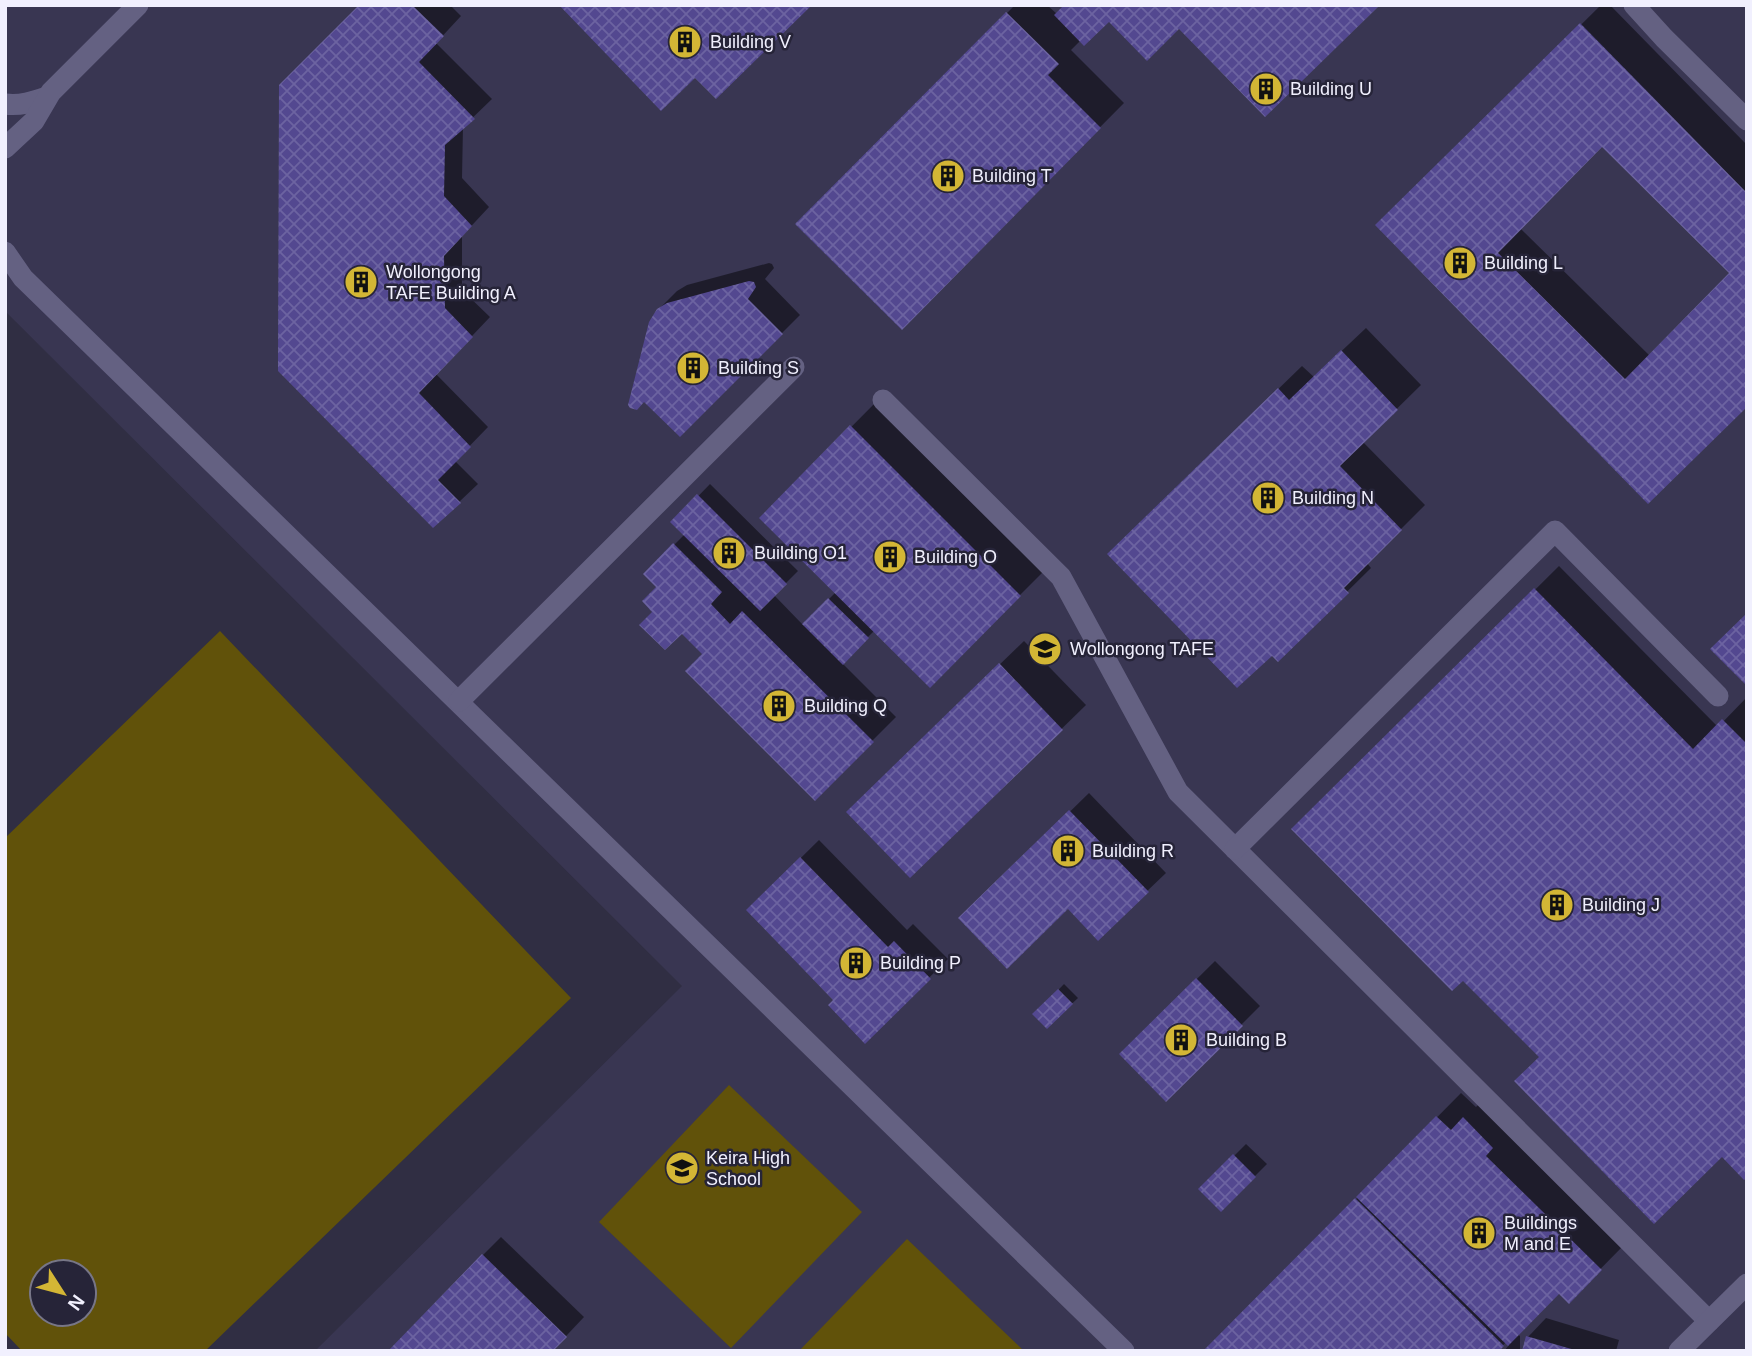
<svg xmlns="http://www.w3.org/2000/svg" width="1752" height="1356" viewBox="0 0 1752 1356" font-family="Helvetica,sans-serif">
	<defs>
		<pattern id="building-cross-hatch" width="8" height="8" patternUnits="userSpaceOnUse" patternTransform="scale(1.75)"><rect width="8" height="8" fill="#534890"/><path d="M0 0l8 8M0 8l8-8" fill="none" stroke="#6c63a1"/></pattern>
	</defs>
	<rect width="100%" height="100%" fill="#302e43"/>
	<polygon fill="#393652" points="5,5 1747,5 1747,1351 315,1351 682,986 5,311"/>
	<g fill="#61520a" fill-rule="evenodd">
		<path d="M220,631l351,367 -366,353h-183l-17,-18v-495zM84,1272v42h-42v-42z"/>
		<polygon points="729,1085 862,1212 731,1348 599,1222"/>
		<polygon points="907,1239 1024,1351 799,1351"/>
	</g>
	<g fill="#0007" fill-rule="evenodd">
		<polygon points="362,5 450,5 461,16 436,43 492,99 463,127 462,178 489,207 462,236 462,290 490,317 436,374 488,427 455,461 478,484 459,502 280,370"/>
		<polygon points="1015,5 1047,5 1057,14 1066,5 1377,5 1265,115 1179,27 1147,59 1109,19 1084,43 1081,40 1071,50 1124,103 902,327 798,224"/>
		<path d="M1601,5h9l137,140v260l-99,97 -270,-277zM1602,145l130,128 -82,83 -130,-128z"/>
		<polygon points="769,263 772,264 774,268 765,279 800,315 680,435 658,310 677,291 687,285"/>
		<polygon points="1366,328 1421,385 1363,442 1425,505 1367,563 1371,568 1278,660 1133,530 1302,366 1314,377"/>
		<polygon points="875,403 1044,571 930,685 875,630 842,663 896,717 815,798 704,654 682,632 655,612 658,587 645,574 685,534 673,522 710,484 798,571 774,595 803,625 836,592 761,518"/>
		<polygon points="1559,566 1718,727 1747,697 1747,1175 1722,1155 1541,1057 1463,979 1294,829"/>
		<polygon points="1024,641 1086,705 911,876 872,788"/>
		<polygon points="1089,793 1166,873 1098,938 1068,907 961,918"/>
		<polygon points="819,840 907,930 913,924 948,959 865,1041 835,1000 748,910"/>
		<polygon points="1215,961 1260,1006 1166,1100 1121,1054"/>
		<polygon points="1064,984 1078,998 1047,1027 1035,1014"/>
		<polygon points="1461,1093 1476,1107 1488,1095 1624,1245 1569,1301 1559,1292 1517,1334 1520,1336 1520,1351 1504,1351 1509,1345 1506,1342 1498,1351 1206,1351"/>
		<polygon points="1246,1144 1267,1164 1221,1210 1201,1189"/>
		<polygon points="501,1237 584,1317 552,1351 483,1255"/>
		<polygon points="1546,1318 1619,1340 1616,1351 1524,1351 1528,1337"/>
	</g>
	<g fill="url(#building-cross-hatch)" fill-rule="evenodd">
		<polygon points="359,5 412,5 444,36 419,62 475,119 445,145 444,196 472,226 444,256 445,308 473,337 419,393 471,447 438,480 461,503 433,528 278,371 279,85"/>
		<polygon points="559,5 812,5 716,99 695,78 661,111"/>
		<polygon points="1064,5 1380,5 1265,117 1179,29 1147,61 1109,22 1084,46 1054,15"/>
		<polygon points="1006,12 1059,64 1048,75 1101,128 902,330 795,224"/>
		<path d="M1580,23l167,170v214l-99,97 -273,-279zM1602,147l127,126 -104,106 -127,-126z"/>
		<polygon points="749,281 754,282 756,287 748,299 783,334 680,437 644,402 637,410 630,408 628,405 649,322 657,309 667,303"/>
		<polygon points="1341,350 1398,410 1340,466 1402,530 1344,588 1349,593 1278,662 1272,656 1237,688 1107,554 1278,388 1289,400"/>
		<polygon points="850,425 1021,596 930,688 759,518"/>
		<polygon points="697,494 787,584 760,611 670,522"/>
		<polygon points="673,543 722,592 711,604 730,624 742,611 874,742 815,801 685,671 702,654 682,634 665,650 639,625 652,612 642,601 656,587 643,574"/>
		<polygon points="1534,588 1693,749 1722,719 1747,744 1747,1178 1744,1180 1722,1157 1654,1224 1514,1081 1539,1057 1463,981 1452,991 1291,829"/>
		<polygon points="828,598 869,638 843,665 802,624"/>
		<polygon points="1747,613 1747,686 1710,649"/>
		<polygon points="999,663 1063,730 910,878 846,812"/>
		<polygon points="1069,810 1149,892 1098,941 1068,909 1007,969 958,918"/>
		<polygon points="800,857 888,947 894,941 931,979 865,1044 828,1005 833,1000 746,910"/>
		<polygon points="1196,978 1243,1026 1166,1102 1119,1054"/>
		<polygon points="1058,989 1073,1004 1047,1029 1032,1014"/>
		<polygon points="1436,1116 1451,1130 1463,1117 1493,1148 1486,1156 1602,1270 1569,1304 1559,1294 1508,1346 1356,1197"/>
		<polygon points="1233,1154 1256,1177 1221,1212 1198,1189"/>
		<polygon points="1355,1198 1504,1346 1499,1351 1203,1351"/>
		<polygon points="482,1254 567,1337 553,1351 388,1351"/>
		<polygon points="1526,1336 1575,1350 1575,1351 1522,1351"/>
	</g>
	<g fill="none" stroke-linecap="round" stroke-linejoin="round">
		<g stroke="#646182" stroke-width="21">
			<polyline points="1634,5 1664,38 1747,120"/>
			<path d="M5,104c15,2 28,-2 42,-7"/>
			<polyline points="5,148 34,121 51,92 138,5"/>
			<polyline points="5,252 23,278 1124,1351"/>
			<polyline points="883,400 1061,577 1178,792 1709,1321"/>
			<polyline points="459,701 794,367"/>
			<polyline points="1235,849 1555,531 1718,696"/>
			<polyline points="1679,1351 1747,1284"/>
		</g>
	</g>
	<defs>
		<symbol id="building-disc" viewBox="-11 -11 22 22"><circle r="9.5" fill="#d3b635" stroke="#262438"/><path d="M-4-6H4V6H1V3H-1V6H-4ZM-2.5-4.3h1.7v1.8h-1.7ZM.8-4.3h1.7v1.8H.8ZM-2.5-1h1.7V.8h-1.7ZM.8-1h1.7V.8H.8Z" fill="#111"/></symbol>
		<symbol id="university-disc" viewBox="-11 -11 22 22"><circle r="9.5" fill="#d3b635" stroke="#262438"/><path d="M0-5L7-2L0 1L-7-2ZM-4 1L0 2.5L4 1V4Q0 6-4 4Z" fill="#111"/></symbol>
		<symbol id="school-disc" viewBox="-11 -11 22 22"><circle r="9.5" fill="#d3b635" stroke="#262438"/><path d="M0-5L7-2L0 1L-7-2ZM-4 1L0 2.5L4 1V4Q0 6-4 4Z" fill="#111"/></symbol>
	</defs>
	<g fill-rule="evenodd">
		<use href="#building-disc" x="666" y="23" width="38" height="38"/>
		<use href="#building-disc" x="1247" y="70" width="38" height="38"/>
		<use href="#building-disc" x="929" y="157" width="38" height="38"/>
		<use href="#building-disc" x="1441" y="244" width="38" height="38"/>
		<use href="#building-disc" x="342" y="263" width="38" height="38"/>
		<use href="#building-disc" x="674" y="349" width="38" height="38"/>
		<use href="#building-disc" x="1249" y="479" width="38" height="38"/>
		<use href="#building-disc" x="710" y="534" width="38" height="38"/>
		<use href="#building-disc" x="871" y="538" width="38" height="38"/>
		<use href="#university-disc" x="1026" y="630" width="38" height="38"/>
		<use href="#building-disc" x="760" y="687" width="38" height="38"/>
		<use href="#building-disc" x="1049" y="832" width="38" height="38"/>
		<use href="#building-disc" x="1538" y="886" width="38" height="38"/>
		<use href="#building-disc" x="837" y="944" width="38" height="38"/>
		<use href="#building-disc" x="1162" y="1021" width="38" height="38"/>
		<use href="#school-disc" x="663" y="1149" width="38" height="38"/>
		<use href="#building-disc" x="1460" y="1214" width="38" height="38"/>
	</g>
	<g text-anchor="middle" stroke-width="5" stroke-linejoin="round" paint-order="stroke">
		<g font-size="18" fill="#f1f0fe" stroke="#262438" text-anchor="start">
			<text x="710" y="48">Building V</text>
			<text x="1290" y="95">Building U</text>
			<text x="972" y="182">Building T</text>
			<text x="1484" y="269">Building L</text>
			<text x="386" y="278">Wollongong<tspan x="386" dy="21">TAFE Building A</tspan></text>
			<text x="718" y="374">Building S</text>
			<text x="1292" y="504">Building N</text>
			<text x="754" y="559">Building O1</text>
			<text x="914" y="563">Building O</text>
			<text x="1070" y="655">Wollongong TAFE</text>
			<text x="804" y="712">Building Q</text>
			<text x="1092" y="857">Building R</text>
			<text x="1582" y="911">Building J</text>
			<text x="880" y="969">Building P</text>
			<text x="1206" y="1046">Building B</text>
			<text x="706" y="1164">Keira High<tspan x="706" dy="21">School</tspan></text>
			<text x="1504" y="1229">Buildings<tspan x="1504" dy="21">M and E</tspan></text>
		</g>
	</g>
	<rect width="1752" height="1356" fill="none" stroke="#f1f0fe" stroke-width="14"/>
	<g transform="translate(63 1293) rotate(126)"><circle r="33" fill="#262438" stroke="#777687" stroke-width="2"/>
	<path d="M0-5L12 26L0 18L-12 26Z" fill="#d3b635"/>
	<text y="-10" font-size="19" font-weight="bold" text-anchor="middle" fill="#f1f0fe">N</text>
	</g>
</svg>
